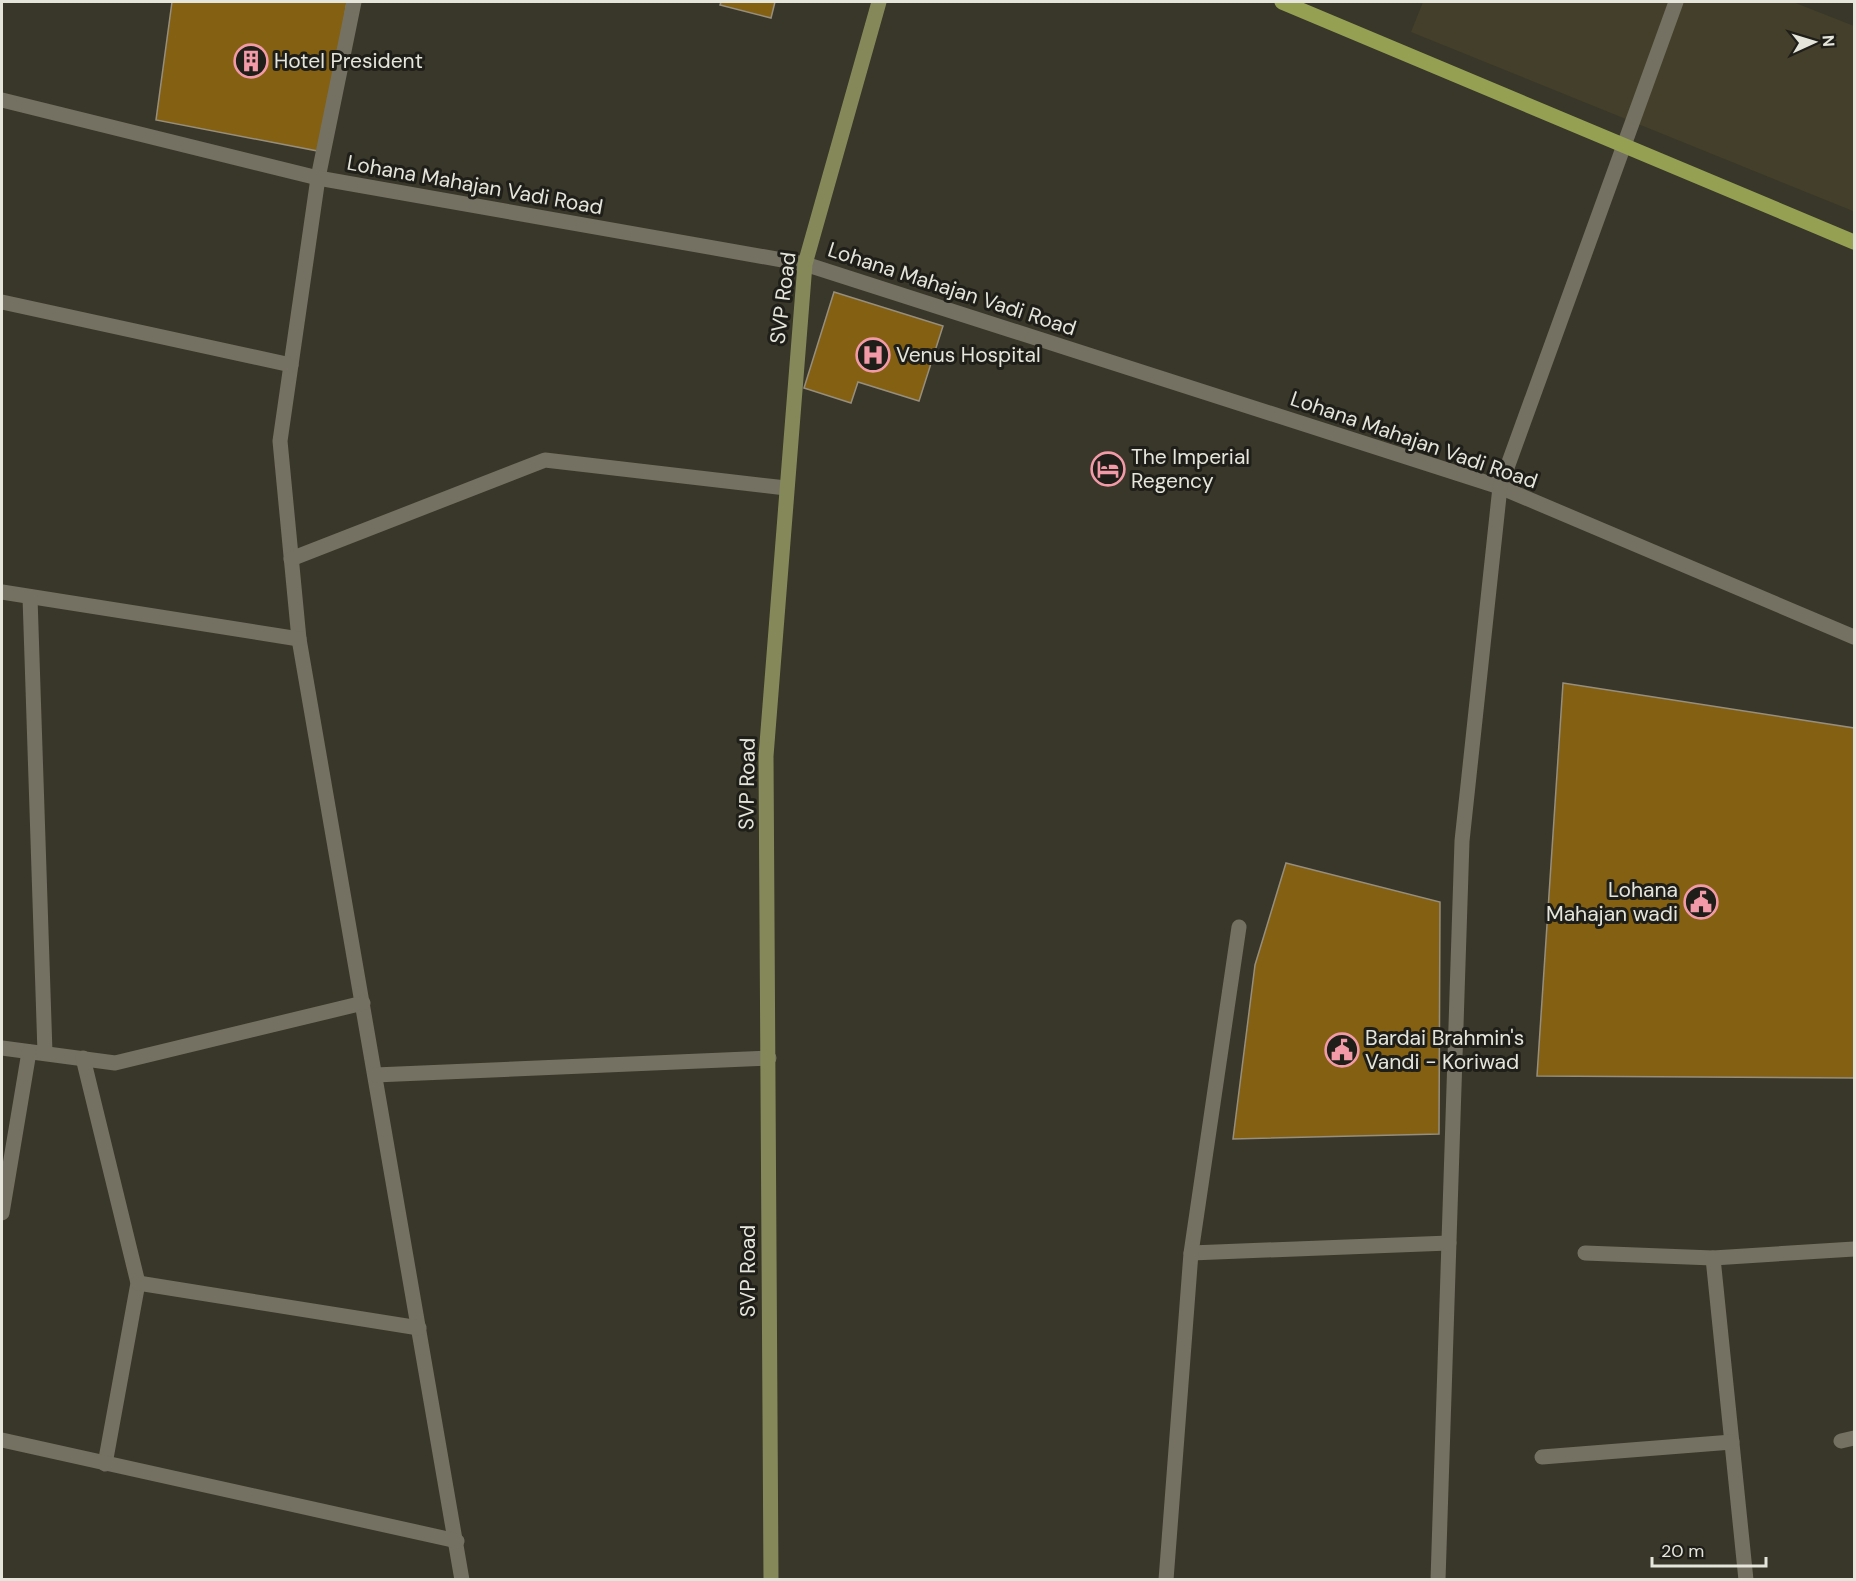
<svg xmlns="http://www.w3.org/2000/svg" width="1856" height="1581" viewBox="0 0 1856 1581" font-family="'DM Sans',sans-serif">
	<rect width="100%" height="100%" fill="#393729"/>
	<polygon fill="#433f2a" points="1423,2 1793,2 1854,26 1853,211 1411,32"/>
	<g fill="#836012" stroke="#968e7f" stroke-width="1.5">
		<polygon points="172,2 347,2 323,152 156,120"/>
		<polygon points="721,2 775,2 771,18 720,5"/>
		<polygon points="834,292 943,326 919,401 858,382 851,403 804,388"/>
		<polygon points="1563,683 1854,728 1854,1078 1537,1076"/>
		<polygon points="1286,863 1440,902 1439,1134 1233,1139 1255,965"/>
	</g>
	<g fill="none" stroke-linecap="round" stroke-linejoin="round">
		<g stroke="#747162" stroke-width="15">
			<polyline points="354,2 318,178 280,441 299,639 462,1580"/>
			<polyline points="2,100 318,178 805,264 1500,487 1854,637"/>
			<polyline points="2,302 291,365"/>
			<polyline points="291,559 545,460 786,488"/>
			<polyline points="2,592 299,639"/>
			<polyline points="30,597 45,1053"/>
			<polyline points="2,1048 115,1063 363,1003"/>
			<polyline points="83,1058 138,1283 105,1464"/>
			<polyline points="375,1075 769,1058"/>
			<polyline points="2,1213 29,1052"/>
			<polyline points="1191,1253 1449,1243"/>
			<polyline points="1585,1253 1713,1258 1854,1249"/>
			<polyline points="1713,1258 1746,1580"/>
			<polyline points="138,1283 419,1328"/>
			<polyline points="2,1440 457,1541"/>
			<polyline points="1841,1441 1854,1438"/>
			<polyline points="1542,1457 1732,1442"/>
			<polyline points="1166,1580 1191,1253 1239,927"/>
			<polyline points="1438,1580 1462,841 1500,487 1676,2"/>
		</g>
		<polyline stroke="#85895a" stroke-width="15" points="771,1580 766,756 805,264 879,2"/>
		<polyline stroke="#96a053" stroke-width="15" points="1282,2 1854,242"/>
	</g>
	<defs>
		<symbol id="building-ring" viewBox="-11 -11 22 22"><circle r="9.5" fill="#1f1e18" stroke="#f39aa8" stroke-width="1.5"/><path d="M-4-6H4V6H1V3H-1V6H-4ZM-2.5-4.3h1.7v1.8h-1.7ZM.8-4.3h1.7v1.8H.8ZM-2.5-1h1.7V.8h-1.7ZM.8-1h1.7V.8H.8Z" fill="#f39aa8"/></symbol>
		<symbol id="hospital-ring" viewBox="-11 -11 22 22"><circle r="9.5" fill="#1f1e18" stroke="#f39aa8" stroke-width="1.5"/><path d="M-5-5h3v3.5h4V-5h3V5h-3V1.5h-4V5h-3Z" fill="#f39aa8"/></symbol>
		<symbol id="hotel-ring" viewBox="-11 -11 22 22"><circle r="9.5" fill="#1f1e18" stroke="#f39aa8" stroke-width="1.5"/><path d="M-6-4.5h1.5V1H6V5H4.5V3h-9V5H-6ZM-4 0a1.8 1.8 0 1 1 3.6 0ZM.5 0V-2.5h3Q6-2.5 6 0Z" fill="#f39aa8"/></symbol>
		<symbol id="civic-ring" viewBox="-11 -11 22 22"><circle r="9.5" fill="#1f1e18" stroke="#f39aa8" stroke-width="1.5"/><path d="M-.6-6.5H3V-4.5H.6V-3L4-1V1h2V6H-6V1h2V-1L-.6-3ZM-1.2 2.5V6h2.4V2.5Z" fill="#f39aa8"/></symbol>
	</defs>
	<g fill-rule="evenodd">
		<use href="#building-ring" x="232" y="42" width="38" height="38"/>
		<use href="#hospital-ring" x="854" y="336" width="38" height="38"/>
		<use href="#hotel-ring" x="1089" y="450" width="38" height="38"/>
		<use href="#civic-ring" x="1682" y="883" width="38" height="38"/>
		<use href="#civic-ring" x="1323" y="1031" width="38" height="38"/>
	</g>
	<g text-anchor="middle" stroke-width="6" stroke-linejoin="round" paint-order="stroke">
		<g font-size="21" fill="#e6e5dc" stroke="#1f1e18" text-anchor="start">
			<text x="274" y="68">Hotel President</text>
			<text x="896" y="362">Venus Hospital</text>
			<text x="1131" y="464">The Imperial<tspan x="1131" dy="24">Regency</tspan></text>
			<text x="1678" y="897" text-anchor="end">Lohana<tspan x="1678" dy="24">Mahajan wadi</tspan></text>
			<text x="1365" y="1045">Bardai Brahmin's<tspan x="1365" dy="24">Vandi - Koriwad</tspan></text>
		</g>
		<g font-size="21" fill="#e6e5dc" stroke="#1f1e18">
			<text transform="translate(475 185) rotate(10)" y="7">Lohana Mahajan Vadi Road</text>
			<text transform="translate(952 289) rotate(18)" y="7">Lohana Mahajan Vadi Road</text>
			<text transform="translate(783 298) rotate(-83)" y="7">SVP Road</text>
			<text transform="translate(1414 440) rotate(19)" y="7">Lohana Mahajan Vadi Road</text>
			<text transform="translate(747 784) rotate(-89)" y="7">SVP Road</text>
			<text transform="translate(748 1271) rotate(-90)" y="7">SVP Road</text>
		</g>
	</g>
	<rect width="1856" height="1581" fill="none" stroke="#e6e5dc" stroke-width="6"/>
	<g transform="translate(1814 42) rotate(86)" stroke="#1f1e18" stroke-width="4.5" paint-order="stroke">
	<path d="M0-4.5L10 22L0 15L-10 22Z" fill="#e6e5dc"/>
	<text y="-9" font-size="16" font-weight="bold" text-anchor="middle" fill="#e6e5dc">N</text>
	</g>
	<path d="M1652 1557v9h114v-9" fill="none" stroke="#e6e5dc" stroke-width="3"/>
	<text x="1661" y="1557" font-size="18" fill="#e6e5dc" stroke="#1f1e18" stroke-width="4.5" paint-order="stroke">20 m</text>
</svg>
